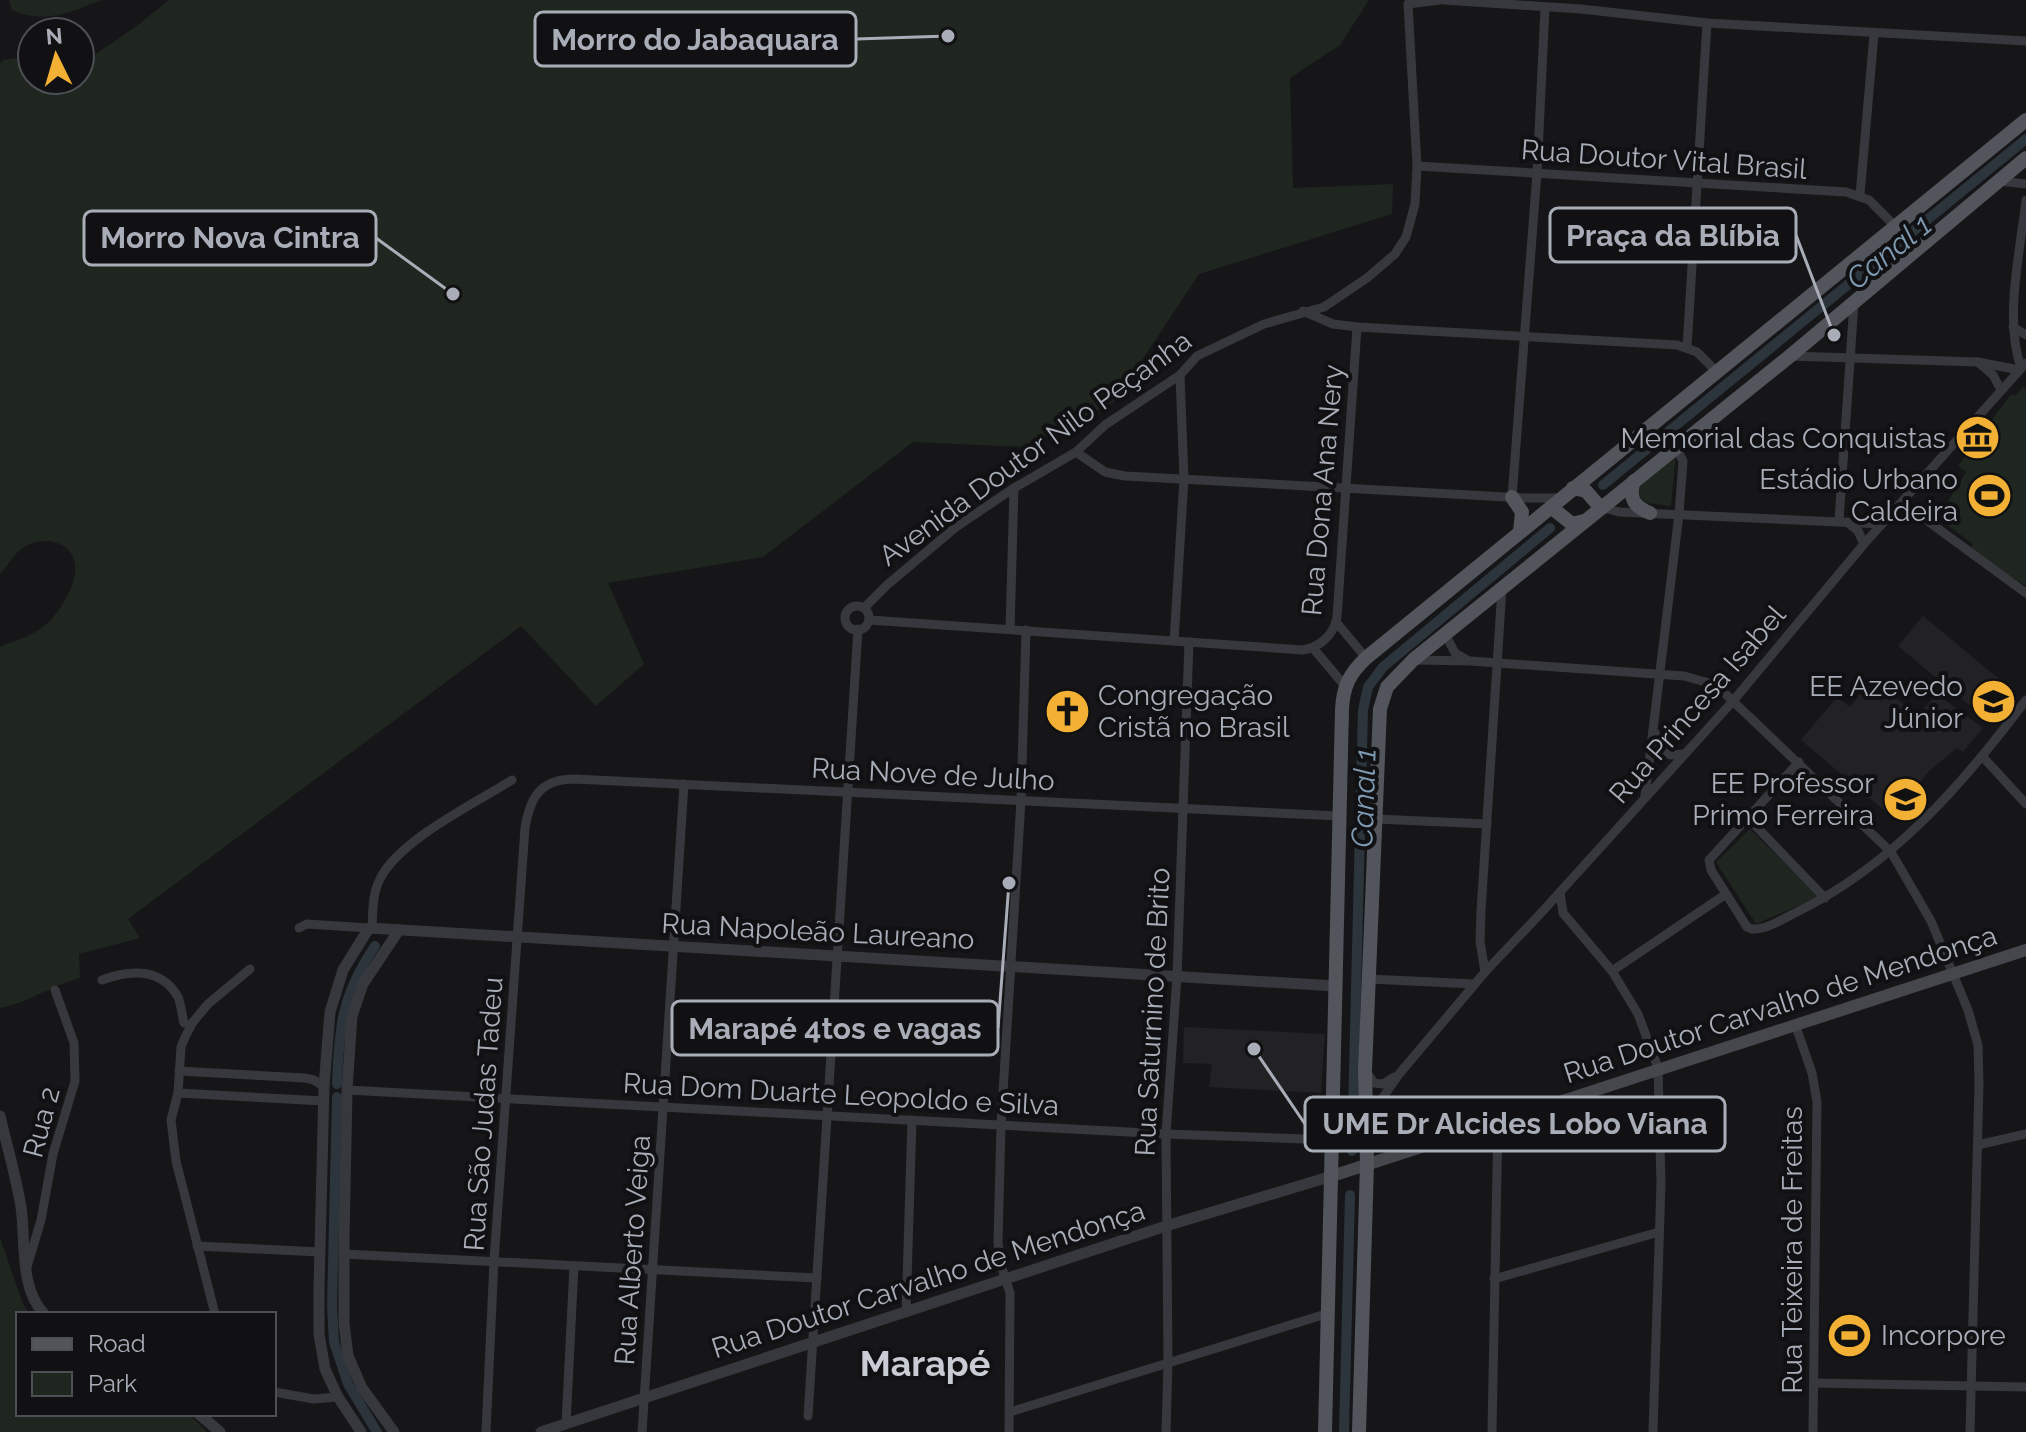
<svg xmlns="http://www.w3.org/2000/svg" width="2026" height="1432" viewBox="0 0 2026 1432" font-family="Raleway,sans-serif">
	<rect width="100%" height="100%" fill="#161618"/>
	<g fill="#222225">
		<polygon points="1923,616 2004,683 1979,713 1898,646"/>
		<polygon points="1872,680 1918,715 1937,694 1983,728 1963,752 1957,748 1929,771 1892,817 1801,740 1837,697 1850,707"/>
		<polygon points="1184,1027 1325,1034 1321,1093 1209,1087 1212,1064 1183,1063"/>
	</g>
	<g fill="#1e261f">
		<path d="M9,0h93c-33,12 -55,25 -90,10z"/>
		<path d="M169,0h1200l-29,45 -50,33 3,110 100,-4 -1,30 -193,60 -84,127 -90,46 -112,-5 -150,115 -155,26 36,81 -48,42 -75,-80 -393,293 12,19 -61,16 1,24c-30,8 -50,24 -80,30v-361c13,-6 29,-10 40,-18 17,-11 38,-44 35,-65 -4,-26 -38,-29 -55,-14 -8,7 -13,17 -20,24v-511l3,-3 27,-4 2,24h48v-15l58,-40z"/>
		<polygon points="2023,387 2026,389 2026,586 1969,550 1973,544 1938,518 1966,472 1958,466 2011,394 2015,396"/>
		<polygon points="1676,454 1671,506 1646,503 1638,494 1641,482"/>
		<polygon points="1750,829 1819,897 1756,924 1716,862"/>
		<polygon points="0,1238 23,1304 30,1314 18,1314 18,1414 189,1414 207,1432 0,1432"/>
	</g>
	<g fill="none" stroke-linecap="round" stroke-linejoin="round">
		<g stroke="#2c353c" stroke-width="10">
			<polyline points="1603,485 2026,139"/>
			<path d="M337,1084c2,-58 5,-89 38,-138"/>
			<polyline points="337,1097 332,1306 334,1342 348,1384 377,1432"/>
			<polyline points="1352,1151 1363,710 1368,687 1383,667 1550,528"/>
			<polyline points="1344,1432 1350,1195"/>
		</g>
		<g stroke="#37383d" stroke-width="9">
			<polyline points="1444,0 1581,9 1707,23 2026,41"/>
			<polyline points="1417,166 1846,192 1869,200 1896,227"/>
			<polyline points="1999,181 2026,184"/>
			<polyline points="1860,195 1874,34"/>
			<polyline points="1303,311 1333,324 1357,327 1677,345 1697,352 1717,372"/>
			<polyline points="2013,327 2026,335"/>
			<polyline points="1687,347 1707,23"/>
			<polyline points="1790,356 1978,362 2019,370"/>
			<polyline points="1978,362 1993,375 2001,390"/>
			<path d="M2021,368c-17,-50 -1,-115 5,-168"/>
			<polyline points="1076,452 1105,472 1125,476 1524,498 1559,498"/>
			<polyline points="1512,497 1537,173 1545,8"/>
			<polyline points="1903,503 2026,593"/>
			<polyline points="1600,507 1619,512 1882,524"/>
			<polyline points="1839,520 1854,303"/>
			<polyline points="1847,522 1858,531 1864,544"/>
			<circle cx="857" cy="618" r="12"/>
			<polyline points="864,608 887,585 956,527 1014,488 1076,452 1105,425 1180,375 1197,356 1264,324 1324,307 1367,278 1395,254 1406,237 1415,204 1417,166 1408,4 1440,0"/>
			<path d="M869,620l434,30c17,-3 31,-15 34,-33l20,-290"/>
			<polyline points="1337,623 1366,658"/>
			<polyline points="1010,629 1014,488"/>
			<polyline points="1445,634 1455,653 1467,660"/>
			<polyline points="1174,641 1184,479 1180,375"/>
			<polyline points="1313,648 1345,686"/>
			<polyline points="1415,660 1470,661 1684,676 1716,685 1891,852 1931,921 1968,1010 1978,1045 1979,1084 1970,1432"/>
			<polyline points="1655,733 1663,752 1671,755 1683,754"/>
			<polyline points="1982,756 2026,804"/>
			<path d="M1799,762l-90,98 2,10 36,57 5,2c15,1 32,-11 45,-17 96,-47 166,-128 229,-212"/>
			<polyline points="1645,796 1679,514 1683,461 1676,448"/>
			<polyline points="1748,818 1825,898"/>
			<polyline points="1376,819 1487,824"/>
			<polyline points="1560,892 1563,913 1612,971 1638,1014 1658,1068 1661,1183 1653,1432"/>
			<polyline points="299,928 307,924 369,928"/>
			<path d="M372,928c1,-16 0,-34 8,-49 19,-39 94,-75 132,-99"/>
			<polyline points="1612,971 1726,894"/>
			<polyline points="1485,972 1480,941 1481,911 1502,588"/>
			<polyline points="1369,979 1474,984"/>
			<path d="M102,980c27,-10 59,-13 76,17 3,7 4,18 6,26"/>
			<polyline points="1795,1024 1812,1073 1817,1102 1813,1432"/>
			<polyline points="179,1071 305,1078 314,1080 324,1087"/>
			<polyline points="1368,1074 1374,1083 1383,1084 1394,1077"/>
			<polyline points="347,1090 1166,1134 1332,1140"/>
			<polyline points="178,1093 324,1101"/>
			<polyline points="1367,1120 1400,1073 1485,972 1541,913 1733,701 1864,544 2026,363"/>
			<polyline points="1978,1145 2026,1134"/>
			<polyline points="197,1246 320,1252"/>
			<polyline points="344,1254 817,1278"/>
			<polyline points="27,1267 41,1220 53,1154 75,1081 74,1043 55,990"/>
			<polyline points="1494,1279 1659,1232"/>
			<polyline points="906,1313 912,1120"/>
			<polyline points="215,1314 176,1161 171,1120 178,1093 181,1047 185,1037 193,1022 208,1004 250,969"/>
			<polyline points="1814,1383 2026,1387"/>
			<polyline points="274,1392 314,1399 338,1397"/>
			<polyline points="1010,1412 1329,1313"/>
			<polyline points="808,1416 858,629"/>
			<polyline points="566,1424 574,1266"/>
			<path d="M486,1432l8,-171 31,-433c5,-30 15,-49 49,-49l765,37"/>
			<polyline points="642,1432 684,784"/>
			<polyline points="1009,1432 1010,1293 1000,1262 998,1242 1001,1125 1021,800 1026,630"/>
			<polyline points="1166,1432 1168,1362 1166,1134 1177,976 1189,642"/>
			<polyline points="1492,1432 1498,1120"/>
		</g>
		<g stroke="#37383d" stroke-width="11">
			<path d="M0,1116c7,30 16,60 21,91 5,35 -2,80 23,107"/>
			<polyline points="199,1414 220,1432"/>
			<polyline points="361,1432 338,1397 325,1369 319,1334 319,1289 324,1087 330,1012 343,970 369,928 1336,986"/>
			<polyline points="394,1432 362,1388 348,1356 344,1323 344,1238 347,1090 352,1016 363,984 399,930"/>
			<polyline points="541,1432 1166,1226 1332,1176"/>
		</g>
		<polyline stroke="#45474d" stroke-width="12" points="1332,1176 2026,950"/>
		<g stroke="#53555c" stroke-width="14">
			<path d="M1634,481c-6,16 0,26 16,32"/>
			<polyline points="1573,488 1586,491 1600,507"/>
			<polyline points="1512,497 1522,512 1520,532"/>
			<polyline points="1551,507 1572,524 1584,521"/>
			<path d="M1325,1432l17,-722c1,-23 7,-36 24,-52l660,-538"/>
			<polyline points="1359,1432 1367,1164 1365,1070 1380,709 1387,687 1413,660 1790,356 2026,158"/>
		</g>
	</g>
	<defs>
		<symbol id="museum-disc" viewBox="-11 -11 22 22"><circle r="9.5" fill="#f2b134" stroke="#111113"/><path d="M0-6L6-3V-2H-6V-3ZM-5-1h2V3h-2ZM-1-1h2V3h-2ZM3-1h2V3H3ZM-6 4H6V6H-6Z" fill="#111"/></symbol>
		<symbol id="stadium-disc" viewBox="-11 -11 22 22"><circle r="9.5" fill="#f2b134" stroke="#111113"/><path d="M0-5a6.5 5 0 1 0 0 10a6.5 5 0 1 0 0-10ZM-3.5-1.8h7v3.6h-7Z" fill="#111"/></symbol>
		<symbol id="school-disc" viewBox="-11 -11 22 22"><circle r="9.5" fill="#f2b134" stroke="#111113"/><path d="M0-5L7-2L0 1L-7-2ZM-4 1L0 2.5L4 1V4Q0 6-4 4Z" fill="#111"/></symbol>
		<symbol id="church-disc" viewBox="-11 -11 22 22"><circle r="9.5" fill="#f2b134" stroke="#111113"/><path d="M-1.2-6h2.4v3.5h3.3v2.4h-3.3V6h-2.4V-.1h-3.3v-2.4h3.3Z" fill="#111"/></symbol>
	</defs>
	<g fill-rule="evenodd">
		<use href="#museum-disc" x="1952" y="412" width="51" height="51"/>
		<use href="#stadium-disc" x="1964" y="470" width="51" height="51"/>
		<use href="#school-disc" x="1968" y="676" width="51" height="51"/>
		<use href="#church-disc" x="1042" y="686" width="51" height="51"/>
		<use href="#school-disc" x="1880" y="774" width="51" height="51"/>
		<use href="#stadium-disc" x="1824" y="1310" width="51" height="51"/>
	</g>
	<g text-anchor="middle" stroke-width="8" stroke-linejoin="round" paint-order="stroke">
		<g font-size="28" fill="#a8adb8" stroke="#111113">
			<text transform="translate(1664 159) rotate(4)" y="10">Rua Doutor Vital Brasil</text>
			<text transform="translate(1035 448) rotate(-36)" y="10">Avenida Doutor Nilo Peçanha</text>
			<text transform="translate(1322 490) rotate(-85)" y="10">Rua Dona Ana Nery</text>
			<text transform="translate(1697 704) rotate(-49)" y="10">Rua Princesa Isabel</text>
			<text transform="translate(933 774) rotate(3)" y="10">Rua Nove de Julho</text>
			<text transform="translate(818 931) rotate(3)" y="10">Rua Napoleão Laureano</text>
			<text transform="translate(1780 1004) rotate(-18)" y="10">Rua Doutor Carvalho de Mendonça</text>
			<text transform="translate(1152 1012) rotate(-87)" y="10">Rua Saturnino de Brito</text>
			<text transform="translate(841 1094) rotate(3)" y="10">Rua Dom Duarte Leopoldo e Silva</text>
			<text transform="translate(483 1114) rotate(-86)" y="10">Rua São Judas Tadeu</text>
			<text transform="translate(41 1122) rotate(-75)" y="10">Rua 2</text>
			<text transform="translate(632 1250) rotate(-86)" y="10">Rua Alberto Veiga</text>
			<text transform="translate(1792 1250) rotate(-90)" y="10">Rua Teixeira de Freitas</text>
			<text transform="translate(928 1279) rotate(-18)" y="10">Rua Doutor Carvalho de Mendonça</text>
		</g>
		<g font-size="28" fill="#a8adb8" stroke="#111113" text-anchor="end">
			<text x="1946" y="448">Memorial das Conquistas</text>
			<text x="1958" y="489">Estádio Urbano<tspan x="1958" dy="32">Caldeira</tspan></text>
			<text x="1963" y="696">EE Azevedo<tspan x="1963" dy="32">Júnior</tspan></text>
			<text x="1098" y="705" text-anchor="start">Congregação<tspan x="1098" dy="32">Cristã no Brasil</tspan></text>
			<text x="1874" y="793">EE Professor<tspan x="1874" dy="32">Primo Ferreira</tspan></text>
			<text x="1881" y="1345" text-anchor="start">Incorpore</text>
		</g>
		<g font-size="30" font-style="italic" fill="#7f9bb3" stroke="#111113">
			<text transform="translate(1889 252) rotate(-39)" y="10">Canal 1</text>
			<text transform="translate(1364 798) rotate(-88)" y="10">Canal 1</text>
		</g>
		<g font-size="36" font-weight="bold" fill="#c9ccd4" stroke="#111113">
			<text x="925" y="1376">Marapé</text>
		</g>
	</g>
	<path fill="none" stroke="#a8adb8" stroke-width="3" d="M948 36L856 39M1834 335L1796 235M453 294L376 238M1009 883L998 1028M1254 1049L1305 1124"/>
	<g fill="#a8adb8" stroke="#111113" stroke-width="3">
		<circle cx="948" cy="36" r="8"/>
		<circle cx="1834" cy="335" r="8"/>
		<circle cx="453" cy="294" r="8"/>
		<circle cx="1009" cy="883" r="8"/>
		<circle cx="1254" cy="1049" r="8"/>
	</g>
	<g fill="#111113" stroke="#a8adb8" stroke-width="3">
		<rect x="535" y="12" width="321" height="54" rx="8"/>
		<rect x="1550" y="208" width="246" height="54" rx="8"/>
		<rect x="84" y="211" width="292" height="54" rx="8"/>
		<rect x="672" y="1001" width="326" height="54" rx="8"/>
		<rect x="1305" y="1097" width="420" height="54" rx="8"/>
	</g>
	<g font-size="30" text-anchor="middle" font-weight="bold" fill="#a8adb8">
		<text x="695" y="50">Morro do Jabaquara</text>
		<text x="1673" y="246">Praça da Blíbia</text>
		<text x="230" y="248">Morro Nova Cintra</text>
		<text x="835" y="1039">Marapé 4tos e vagas</text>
		<text x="1515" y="1134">UME Dr Alcides Lobo Viana</text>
	</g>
	<rect x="16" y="1312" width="260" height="104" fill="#111113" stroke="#4d4f55" stroke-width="2"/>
	<rect x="32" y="1338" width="40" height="12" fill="#53555c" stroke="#4d4f55" stroke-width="2"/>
	<text x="88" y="1352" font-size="24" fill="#a8adb8">Road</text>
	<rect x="32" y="1372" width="40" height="24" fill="#1e261f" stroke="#4d4f55" stroke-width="2"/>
	<text x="88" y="1392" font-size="24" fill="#a8adb8">Park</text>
	<g transform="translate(56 56) rotate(355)"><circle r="38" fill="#111113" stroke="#4d4f55" stroke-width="2"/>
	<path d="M0-6L14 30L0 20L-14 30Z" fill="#f2b134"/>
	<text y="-12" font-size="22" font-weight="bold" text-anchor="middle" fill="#a8adb8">N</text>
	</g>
</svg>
